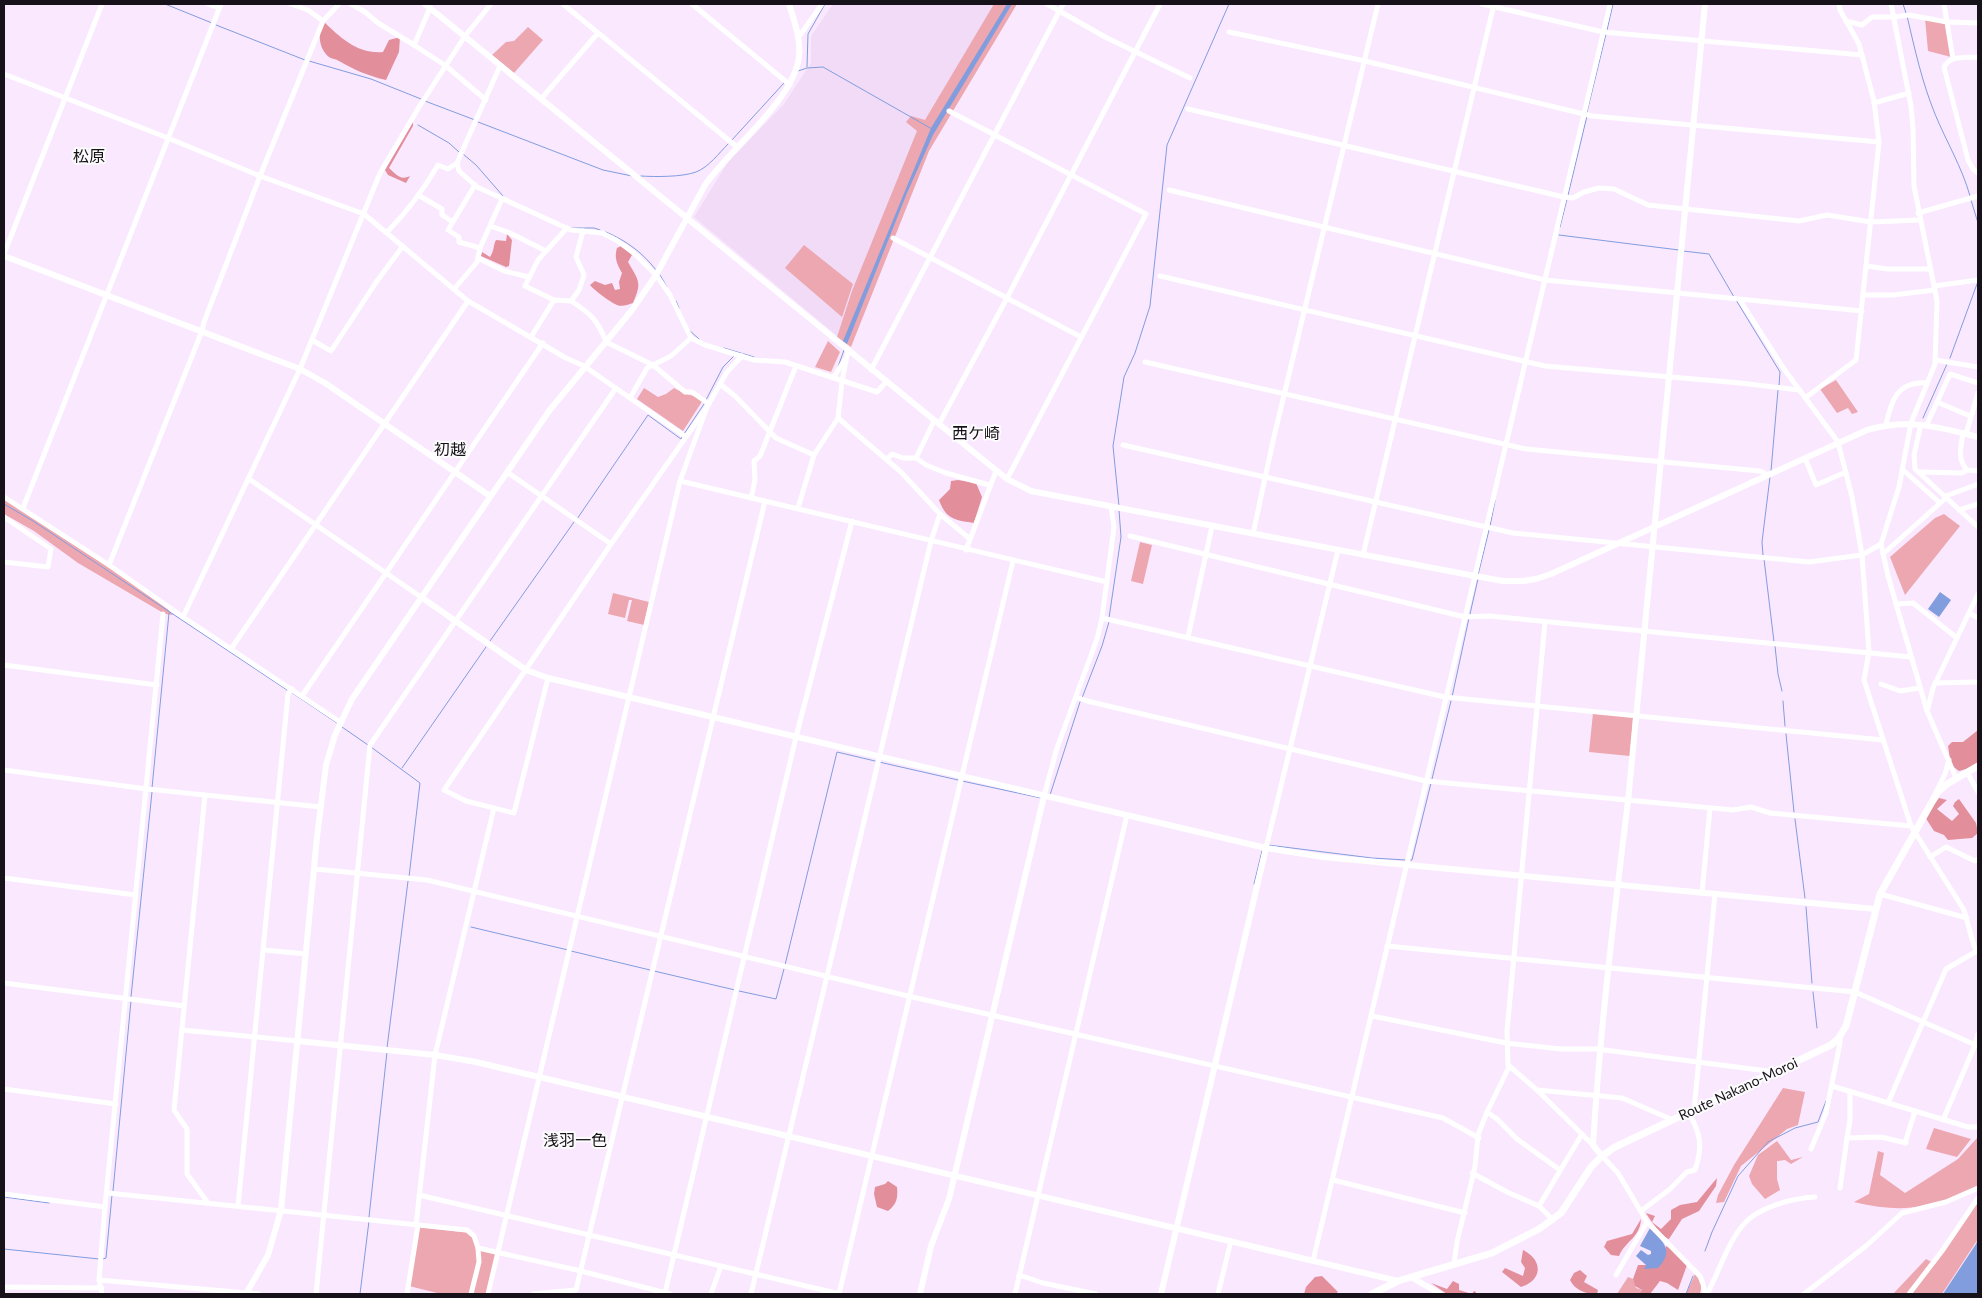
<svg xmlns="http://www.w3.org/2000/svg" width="1982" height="1298" viewBox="0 0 1982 1298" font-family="Lato,'Noto Sans JP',sans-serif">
	<rect width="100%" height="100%" fill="#fae8ff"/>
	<polygon fill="#f1dbf7" points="833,4 1003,4 919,145 842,340 694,217 728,162 784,104 811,63 811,36"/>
	<g fill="#eda7b0">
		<polygon points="994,4 1017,4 929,151 851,347 837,337 852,291 917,131 906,122 911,116 925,120"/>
		<polygon points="1925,19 1946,23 1951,57 1928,51"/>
		<polygon points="528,27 543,40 514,73 492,55 506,42 514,41"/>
		<polygon points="804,245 853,284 842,317 785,268"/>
		<polygon points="828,341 840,352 831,372 815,367"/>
		<polygon points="1836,380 1858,412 1852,414 1848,408 1837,413 1820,389"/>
		<path d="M644,388l14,9 8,-3 8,-6c10,6 19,7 29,12l-20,31 -46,-32z"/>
		<polygon points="4,497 70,539 165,606 173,615 165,614 78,563 34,531 4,514"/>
		<polygon points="1944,514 1960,526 1905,595 1890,557 1935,518"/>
		<polygon points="1140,542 1152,545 1143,584 1131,581"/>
		<polygon points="613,593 649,602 644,625 627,621 632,600 629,600 625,618 608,614"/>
		<polygon points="1593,713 1633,717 1630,756 1589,752"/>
		<polygon points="1783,1088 1805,1092 1798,1125 1787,1129 1741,1166 1724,1202 1716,1203 1718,1195 1734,1165"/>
		<polygon points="1934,1128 1971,1139 1957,1157 1926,1149"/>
		<path d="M1978,1137v51c-47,20 -74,26 -124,14l15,-8 9,-43 6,2 -4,22 25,18 53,-34z"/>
		<polygon points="1777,1141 1791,1160 1803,1157 1791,1164 1785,1160 1777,1161 1777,1179 1780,1190 1765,1199 1752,1184 1749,1176 1758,1155"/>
		<polygon points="1978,1198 1978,1239 1942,1294 1893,1294 1926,1259 1935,1264"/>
		<polygon points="418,1227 470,1233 478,1248 496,1252 488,1294 441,1294 409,1286"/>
		<polygon points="1695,1274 1702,1284 1700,1294 1686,1294"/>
		<polygon points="1628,1277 1633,1279 1636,1288 1642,1290 1639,1294 1617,1294"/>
	</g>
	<g fill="#e28f9b">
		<path d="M323,21c18,17 34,33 60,31l6,-12 11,-3 -1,15 -13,28c-18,-4 -31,-10 -47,-19 -3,-2 -7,-2 -10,-4 -11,-9 -11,-25 -6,-36z"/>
		<path d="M413,122v4l-24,42c7,6 11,13 21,8l-4,7 -18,-8 -3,-5z"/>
		<path d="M507,234l5,6 -3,26 -3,1 -25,-11 1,-4 8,5c5,-8 3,-12 6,-17l10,1z"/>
		<path d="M621,246l11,9 -4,7c11,19 14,20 5,41 -6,2 -11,4 -16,2 -7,-3 -23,-15 -27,-20l5,-4 10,4 7,-2 3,7 5,-1 -1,-7 3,-9c-5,-9 -8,-15 -5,-25z"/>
		<path d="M958,480l18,3 6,14 -8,26c-20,-3 -28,-4 -35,-23l11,-11 1,-8z"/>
		<polygon points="1978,730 1978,766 1959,771 1951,765 1948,746 1952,742 1963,742"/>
		<polygon points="1939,798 1947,800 1937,809 1952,821 1959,814 1953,806 1955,802 1959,799 1976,823 1978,833 1972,838 1948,840 1944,835 1934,831 1925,817"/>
		<path d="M1717,1178l-1,8 -17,25 -17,8 -13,20c-7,-2 -19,-19 -23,-26l9,3 -3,6 9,7 10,-10v-9l9,-5 17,-3z"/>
		<path d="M888,1181l9,6c1,11 0,17 -9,24l-11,-4 -3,-13 1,-7 10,-3z"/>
		<path d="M1641,1219c-1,19 -15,21 -22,37l-8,-1 -7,-8 3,-6 25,-7z"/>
		<polygon points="1666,1246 1674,1250 1687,1265 1678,1290 1667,1283 1660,1281 1650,1294 1639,1294 1642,1290 1635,1286 1633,1279 1638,1265 1655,1265 1664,1252"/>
		<path d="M1523,1250c20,10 20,30 -2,37l-19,-15 3,-4 18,8 2,-8 -4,-6z"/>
		<path d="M1580,1270l7,6 -3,6 14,8 -1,4c-12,0 -22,-4 -27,-14l4,-7z"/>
		<polygon points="1322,1276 1338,1292 1335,1294 1304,1294 1306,1287 1315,1277"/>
		<polygon points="1453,1281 1459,1284 1459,1290 1472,1294 1474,1291 1476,1292 1476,1294 1447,1294 1431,1283 1447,1289"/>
	</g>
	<g fill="#819dde">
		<polygon points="1007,4 1012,4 933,135 907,193 847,344 843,341 931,128"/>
		<polygon points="1940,592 1951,600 1939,617 1928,609"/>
		<path d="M1650,1228c13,14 25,22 8,40l-14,1 2,-4 -10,-9 5,-6 7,5 3,-1v-3l-11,-5z"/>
		<polygon points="1978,1239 1978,1294 1943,1294 1976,1244"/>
	</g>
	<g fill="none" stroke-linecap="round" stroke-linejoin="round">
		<g stroke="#819dde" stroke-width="1">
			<polyline points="165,4 212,23"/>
			<polyline points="1903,4 1906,13"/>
			<path d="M1907,16c8,34 15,66 28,98 11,27 27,53 35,82"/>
			<polyline points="216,25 305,60"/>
			<polyline points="1607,30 1613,4"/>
			<polyline points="309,61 371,79 421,99"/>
			<polyline points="807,67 808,34 825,4"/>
			<polyline points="798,71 807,68 823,67 932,129"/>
			<polyline points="425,101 475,120"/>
			<polyline points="1587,112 1606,34"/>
			<polyline points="478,122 603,170 632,176"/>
			<polyline points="418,125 449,143 459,152"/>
			<polyline points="731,141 784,83"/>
			<polyline points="463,154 476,165 503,196"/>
			<path d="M641,176c14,1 42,1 55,-4 13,-5 23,-19 32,-28"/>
			<polyline points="1568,195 1587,116"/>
			<polyline points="1971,200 1978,223"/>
			<polyline points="1560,227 1567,199"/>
			<polyline points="572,228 594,228 600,230"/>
			<path d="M606,232c21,9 37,21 50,38"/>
			<polyline points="1559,235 1679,250"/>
			<polyline points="1683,251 1709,254 1734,297"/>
			<polyline points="660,275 667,287"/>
			<polyline points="1736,300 1780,372 1779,386"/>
			<polyline points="676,301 679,308"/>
			<polyline points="689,330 699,339"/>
			<polyline points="724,348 754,357"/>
			<polyline points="1950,358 1977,284"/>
			<polyline points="838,367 844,350"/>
			<polyline points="706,400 723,367 734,356"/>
			<polyline points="1923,418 1947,364"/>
			<polyline points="684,434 704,404"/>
			<polyline points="1771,471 1778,390"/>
			<polyline points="4,504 33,521 287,690"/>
			<polyline points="1119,506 1113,446 1124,377 1135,353 1150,306 1167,145 1229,4"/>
			<polyline points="577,519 648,415 681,439 682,437"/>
			<polyline points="1490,526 1495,501"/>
			<polyline points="1763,555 1762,542 1770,477"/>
			<polyline points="1764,559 1774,642"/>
			<polyline points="1478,575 1489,530"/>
			<polyline points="1470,614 1478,579"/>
			<polyline points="1109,618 1121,537 1119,510"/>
			<polyline points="490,641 574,522"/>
			<polyline points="1775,646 1778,674 1782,691"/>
			<polyline points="291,692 337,723"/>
			<polyline points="1452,697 1469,618"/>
			<polyline points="1082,698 1102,646 1109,622"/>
			<polyline points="1783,701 1785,726"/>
			<polyline points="342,727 368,745"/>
			<polyline points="1786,734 1794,812"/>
			<polyline points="371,747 420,783 409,877"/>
			<polyline points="879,762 958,780"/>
			<polyline points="402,768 486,647"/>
			<polyline points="1432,779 1451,701"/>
			<polyline points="962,781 1041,798"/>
			<polyline points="152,788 169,613"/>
			<polyline points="1050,795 1080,702"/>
			<polyline points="1795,819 1805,898"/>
			<polyline points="1268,845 1372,858 1406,860"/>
			<polyline points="1410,860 1412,860 1431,783"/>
			<polyline points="1254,884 1262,851"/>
			<polyline points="1806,907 1812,983"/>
			<polyline points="471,927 568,950"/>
			<polyline points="571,951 650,970"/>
			<polyline points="785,965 837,752 875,761"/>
			<polyline points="654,971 735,990"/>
			<polyline points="739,991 776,999 784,969"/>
			<polyline points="1813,992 1817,1028"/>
			<polyline points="131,997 152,792"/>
			<polyline points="387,1048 408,881"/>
			<polyline points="113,1191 131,1001"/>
			<polyline points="4,1197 49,1203"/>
			<polyline points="369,1217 387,1052"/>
			<polyline points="4,1249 99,1259"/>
			<polyline points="1705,1251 1712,1232 1738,1176 1768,1142 1795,1128 1818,1122 1826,1101"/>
			<polyline points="103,1259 106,1258 112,1195"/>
			<polyline points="360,1294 369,1221"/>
			<polyline points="1686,1294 1693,1276"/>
		</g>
		<g stroke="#fff" stroke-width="5">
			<polyline points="208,4 219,8"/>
			<polyline points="291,4 308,10 323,21"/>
			<polyline points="351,4 365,12 378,23 414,45"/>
			<polyline points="563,4 737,147"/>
			<polyline points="692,4 790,85"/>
			<polyline points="1047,4 1107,38 1190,78"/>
			<polyline points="1482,4 1603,32 1862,55"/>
			<polyline points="1891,4 1911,106 1913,128 1914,186 1937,301 1935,364 1911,423 1899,487 1881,544 1888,576 1927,711 1956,778"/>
			<polyline points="1944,4 1953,59"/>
			<polyline points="430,8 414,45 446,66 486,100"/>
			<polyline points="1846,21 1862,25 1872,17 1894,17 1909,15 1947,22 1978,23"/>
			<polyline points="1229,32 1365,61 1592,116 1879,142"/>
			<polyline points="798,38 822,4"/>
			<path d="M1978,57c-12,1 -28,-2 -34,10l24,93 5,9 5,4"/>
			<polyline points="500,66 457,163 459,171 477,187 571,230 602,233 616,240 634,253 656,275 670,295 691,338 705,345 754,360 785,362 877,392 886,382"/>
			<polyline points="4,74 168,138 260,176 364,214 468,301 566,358 584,366 686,437"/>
			<polyline points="541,99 598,33"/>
			<polyline points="1874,103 1909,93"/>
			<polyline points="1188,109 1564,197 1573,198 1584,192 1599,188 1614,189 1648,205 1799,221 1827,215 1871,222 1920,220"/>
			<polyline points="949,111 1146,214 1007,479"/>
			<polyline points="475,185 448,230 459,237 459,242 480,248"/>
			<polyline points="1169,190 1545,280 1862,311"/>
			<polyline points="418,195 442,209 442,215 453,222"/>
			<polyline points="1918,213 1978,196"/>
			<polyline points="490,226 510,233 546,251"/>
			<path d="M387,232c20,-20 37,-43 51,-67l10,4 9,-6"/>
			<polyline points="893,238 1081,337"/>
			<polyline points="4,254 102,4"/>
			<polyline points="478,258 504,271 529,277"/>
			<polyline points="1866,266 1888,269 1930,269"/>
			<polyline points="1160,276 1545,366 1740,383 1799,390"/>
			<polyline points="1934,286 1978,280"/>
			<polyline points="455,288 477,262 480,248 502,199"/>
			<polyline points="1863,295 1893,295 1935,290"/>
			<polyline points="554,300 525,286 538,260 567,228"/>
			<polyline points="1740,300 1784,369 1838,442 1852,497 1862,555 1869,652 1864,680 1911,826 1964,910 1974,946 1978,952"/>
			<path d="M571,301c19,12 27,19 35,41l47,23 32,27h7l17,12"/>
			<polyline points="531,337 554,300 571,301 579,290 584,275 576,257 583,231"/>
			<polyline points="312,340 331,351 377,281 403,246"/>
			<polyline points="1935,360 1978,367"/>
			<polyline points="1145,362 1526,449 1760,471 1768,475"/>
			<polyline points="871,370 1063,4"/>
			<polyline points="833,378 845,360"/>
			<polyline points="720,384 735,396 776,438 814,455"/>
			<polyline points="630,398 647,368 671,356 691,338"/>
			<polyline points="1805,398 1856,360 1879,142 1874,101 1859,44 1840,10 1839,4"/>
			<polyline points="1937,402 1970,416"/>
			<polyline points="838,418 901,472 940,514 970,539"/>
			<polyline points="939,424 1007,298 1160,4"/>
			<polyline points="1921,424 1914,455 1915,469 1978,527"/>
			<polyline points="1927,424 1950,374 1978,383"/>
			<path d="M1886,425c5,-25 12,-44 41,-42"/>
			<path d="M1963,433c-2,13 -6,27 4,37l11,1"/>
			<polyline points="1966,434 1978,393"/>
			<polyline points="1123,445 1513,533 1809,562 1862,555 1881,544"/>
			<polyline points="916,458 934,421"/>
			<polyline points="1805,458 1816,485 1846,472"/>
			<polyline points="887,459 892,454 903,458 916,458 926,465 946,473 989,485"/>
			<polyline points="1902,469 1940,503"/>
			<polyline points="507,472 611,544"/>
			<polyline points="1919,472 1962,473 1967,470"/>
			<polyline points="249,479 421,597"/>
			<polyline points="680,481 1107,582"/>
			<polyline points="1946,496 1978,484"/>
			<polyline points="4,497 109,565 183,617 340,722"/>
			<polyline points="751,498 755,480 754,461 760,456 796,366"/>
			<polyline points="23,508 221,4"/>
			<polyline points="798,508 814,455 838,418 842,381 848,351"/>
			<polyline points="1959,510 1978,504"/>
			<polyline points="4,517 51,549 48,567 4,562"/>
			<polyline points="1253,534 1273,441 1378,4"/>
			<polyline points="1130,536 1465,617 1489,616 1911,657"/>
			<polyline points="966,550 996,471"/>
			<polyline points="1883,554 1947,497"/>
			<polyline points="1363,555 1494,4"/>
			<polyline points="109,565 202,331 204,322 260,176 323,21 339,4"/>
			<polyline points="1896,604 1913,603 1957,638"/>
			<polyline points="1969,613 1978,618"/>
			<polyline points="183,617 300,369 380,173 419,107 465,36 491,4"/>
			<polyline points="1102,618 1445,697 1883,740"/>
			<polyline points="1545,622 1507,1031 1508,1065 1537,1090 1593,1145"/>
			<polyline points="1188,637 1212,526"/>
			<polyline points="231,649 468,301"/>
			<polyline points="4,665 157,685"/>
			<polyline points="548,678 514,813 466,801 444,790 611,544 707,407 727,372 742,356"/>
			<polyline points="1935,683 1978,682"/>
			<polyline points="1881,684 1900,691 1920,688"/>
			<polyline points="302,696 543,343"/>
			<polyline points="1076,697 1087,701 1426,781 1733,810 1751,807 1770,813 1911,826"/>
			<polyline points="1928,708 1933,688 1978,594"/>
			<polyline points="4,770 147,789 321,807"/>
			<polyline points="1967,772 1978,792"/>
			<polyline points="1936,792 1945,774 1949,760"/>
			<polyline points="205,795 174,1110 187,1129 187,1174 208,1203"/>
			<polyline points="1044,796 1057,748 1097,639 1102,618 1114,527 1111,507"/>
			<polyline points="1266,848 1338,550"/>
			<polyline points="1930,857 1946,847 1975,861 1978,859"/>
			<polyline points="315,869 427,880 908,996 1443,1118 1479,1138"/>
			<polyline points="4,878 136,895"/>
			<polyline points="1702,893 1710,808"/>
			<polyline points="1880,894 1967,918"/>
			<polyline points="1387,946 1855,992 1978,1046"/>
			<polyline points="264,950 306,954"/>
			<polyline points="4,983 184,1006"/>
			<polyline points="1372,1016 1506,1043 1561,1049 1597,1049 1775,1072"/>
			<polyline points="182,1030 298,1041"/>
			<polyline points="1832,1086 1968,1127 1978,1127"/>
			<polyline points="4,1089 116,1104"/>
			<polyline points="1537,1090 1622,1098 1673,1120"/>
			<polyline points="1850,1091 1850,1120 1847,1138 1881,1137 1906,1143"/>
			<polyline points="1888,1103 1946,969 1977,951"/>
			<polyline points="1694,1110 1715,894"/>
			<polyline points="1487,1112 1497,1119 1517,1139 1560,1170"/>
			<polyline points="1943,1120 1975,1045 1978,1034"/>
			<polyline points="1905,1143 1915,1111"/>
			<polyline points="1811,1149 1826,1113 1840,1043 1840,1037"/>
			<polyline points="1602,1156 1618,1173 1647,1222 1700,1276 1703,1284 1705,1294"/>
			<polyline points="1472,1173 1507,1192 1539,1206 1553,1220"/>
			<polyline points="1333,1180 1465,1213"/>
			<polyline points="1840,1188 1847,1138"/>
			<polyline points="108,1193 467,1230 474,1236 478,1248 581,1271 670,1294"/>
			<polyline points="4,1194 105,1207"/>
			<polyline points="419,1195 840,1294"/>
			<polyline points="238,1206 288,694 292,689"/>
			<polyline points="1539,1206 1582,1134"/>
			<path d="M1641,1211l29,-22 17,-17 8,-2c8,-23 6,-37 -7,-58"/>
			<polyline points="416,1225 435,1055 494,808"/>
			<polyline points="1313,1261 1610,4"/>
			<polyline points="1454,1264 1457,1242 1475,1167 1478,1135 1487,1112 1509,1067"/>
			<polyline points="1019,1275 1043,1283 1096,1294"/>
			<polyline points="1616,1275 1647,1222"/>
			<polyline points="99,1280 259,1294"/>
			<polyline points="4,1287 102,1288"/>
			<polyline points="665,1293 796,737 852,521"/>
			<polyline points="102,1294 99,1280 105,1207 163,614"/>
			<polyline points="316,1294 370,745 616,388"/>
			<polyline points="407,1294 418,1225"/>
			<polyline points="471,1294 479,1262 478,1248"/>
			<polyline points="488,1294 680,481 707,407"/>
			<polyline points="533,1294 576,1290 765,501"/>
			<polyline points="711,1294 721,1266"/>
			<polyline points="751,1294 931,541 940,514"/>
			<polyline points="839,1294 1013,561"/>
			<polyline points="1015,1294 1127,815"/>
			<polyline points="1218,1294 1231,1241"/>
			<path d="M1707,1294c12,-22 20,-50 36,-69 15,-18 50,-27 72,-28"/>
			<polyline points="1804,1294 1866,1246 1902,1213 1946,1202 1978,1188"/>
			<polyline points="1909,1294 1942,1251 1978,1198"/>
		</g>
		<g stroke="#fff" stroke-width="6">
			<path d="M425,4l514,420 68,55 24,12 444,85 28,5h20l13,-2 15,-5 316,-144c42,-12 71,-3 111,7"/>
			<polyline points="4,256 300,369 325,383 490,496"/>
			<polyline points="421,597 526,670 548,678 1266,848 1323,857 1875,909"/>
			<polyline points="298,1041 435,1055 476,1062 1398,1281"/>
			<path d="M1602,1156l-9,-11c7,-115 21,-230 35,-344l77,-797"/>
			<polyline points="1411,1277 1440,1294"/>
			<path d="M246,1294l22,-39 13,-45 36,-373 9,-72 9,-30 17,-36 197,-288 83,-101 24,-35 49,-90c26,-37 90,-86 94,-129 2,-17 -5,-36 -10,-52"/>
			<polyline points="920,1294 931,1246 949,1199 1044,796"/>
			<polyline points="1161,1294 1266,848"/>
		</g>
		<polyline stroke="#fff" stroke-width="7" points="1372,1294 1398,1281 1492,1253 1539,1229 1561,1213 1591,1167 1602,1156 1615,1147 1831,1045 1838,1039 1846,1026 1880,894 1937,793 1947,784 1978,766"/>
	</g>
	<g text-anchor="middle" stroke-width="4" stroke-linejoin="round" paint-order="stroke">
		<g font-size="14" fill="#171219" stroke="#fcfcfc">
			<text transform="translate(1738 1089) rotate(-25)" y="5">Route Nakano-Moroi</text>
		</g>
		<g font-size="16" fill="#171219" stroke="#fcfcfc">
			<text x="89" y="162">松原</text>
			<text x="976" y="439">西ケ崎</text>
			<text x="450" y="455">初越</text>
			<text x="575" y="1146">浅羽一色</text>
		</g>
	</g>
	<rect width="1982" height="1298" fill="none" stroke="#171219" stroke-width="10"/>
</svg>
